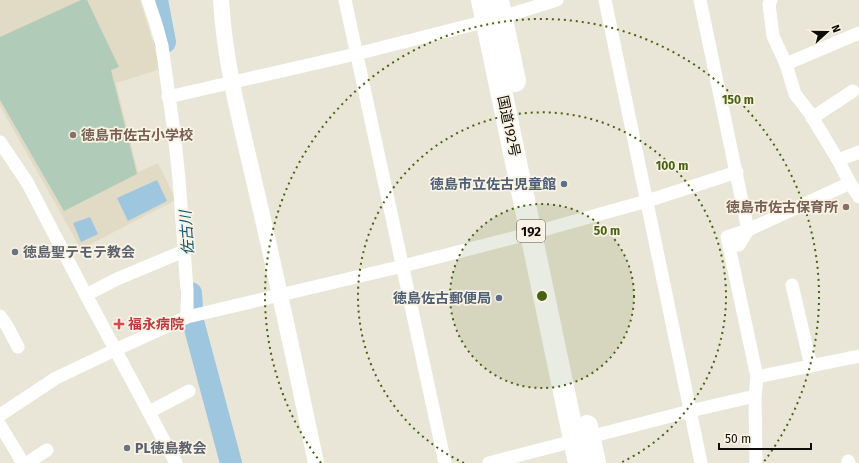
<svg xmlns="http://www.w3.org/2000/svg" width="859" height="463" viewBox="0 0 859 463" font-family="'Fira Sans','Noto Sans JP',sans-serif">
	<rect width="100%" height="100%" fill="#eae6d7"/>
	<polygon fill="#e1dac5" points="0,0 140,0 161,69 116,83 138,172 158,163 176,200 81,249 0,106"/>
	<polygon fill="#b0ccb8" points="81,0 87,0 119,67 111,70 137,174 64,211 0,100 0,37"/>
	<g fill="#9ec6df">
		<polygon points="157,180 167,201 128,221 117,198"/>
		<polygon points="90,217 98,234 81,242 73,223"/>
	</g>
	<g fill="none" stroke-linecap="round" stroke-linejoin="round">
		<g stroke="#9ec6df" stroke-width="22">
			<polyline points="157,0 165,42"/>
			<polyline points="191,293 193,321 231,463"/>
		</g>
		<g stroke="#fff" stroke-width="13">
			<polyline points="148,0 156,24 162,46 174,132 179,179 187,290 187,317"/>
			<polyline points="345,0 445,463"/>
			<polyline points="605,0 701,463"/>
			<polyline points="700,0 748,230 739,245"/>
			<polyline points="771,0 769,4 773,36 786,64 795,94 809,112 838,160 850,183 859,197"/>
			<polyline points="502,17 557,0"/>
			<polyline points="786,64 859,33"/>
			<polyline points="168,97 356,54 487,21"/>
			<polyline points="812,118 853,91"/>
			<polyline points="0,142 27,182 86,295 176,463"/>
			<polyline points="838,160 859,152"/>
			<polyline points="792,285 811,366"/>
			<polyline points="86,295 117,279 184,251"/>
			<polyline points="0,316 7,326 18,347"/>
			<polyline points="757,377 859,356"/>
			<polyline points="149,412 189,391"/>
			<polyline points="0,415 56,378 115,350 187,317 403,266 532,233 647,201 737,172"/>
			<polyline points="0,425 23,463"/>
			<polyline points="848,461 849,463"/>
			<polyline points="27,463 47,450"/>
			<polyline points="489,463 690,411 755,396"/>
			<polyline points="756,463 755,396 757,377 727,237 748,230 850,183"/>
		</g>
		<path stroke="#fff" stroke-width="16" d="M221,0c4,69 23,136 38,202 20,87 39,174 57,261"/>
		<g stroke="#fff" stroke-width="22">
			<polyline points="482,0 579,463"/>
			<polyline points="498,0 515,81"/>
			<polyline points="587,426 595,463"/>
		</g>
	</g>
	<circle cx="542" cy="296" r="92" fill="#476213" fill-opacity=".12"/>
	<g fill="none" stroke="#476213" stroke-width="2" stroke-dasharray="2 4">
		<circle cx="542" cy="296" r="92"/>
		<path d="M464 463A184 184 0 1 1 620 463"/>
		<path d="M321 463A277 277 0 1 1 763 463"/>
	</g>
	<g fill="#8d6e63" stroke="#f8f3e4" stroke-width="1.5">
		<circle cx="73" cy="135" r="4"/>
		<circle cx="846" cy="207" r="4"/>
	</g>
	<g fill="#5c6f8a" stroke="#f8f3e4" stroke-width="1.5">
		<circle cx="564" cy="184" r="4"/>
		<circle cx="499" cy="298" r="4"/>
	</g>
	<g fill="#6b7280" stroke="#f8f3e4" stroke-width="1.5">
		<circle cx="15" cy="252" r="4"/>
		<circle cx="127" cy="448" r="4"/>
	</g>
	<path fill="#e0444e" stroke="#f8f3e4" stroke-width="1.5" d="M117 318h4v4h4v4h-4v4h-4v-4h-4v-4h4z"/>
	<g text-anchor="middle" stroke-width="3.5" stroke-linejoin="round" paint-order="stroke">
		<rect fill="#f8f3e4" stroke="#55524a" stroke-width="1" x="517" y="220" width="28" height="22" rx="3"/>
		<g font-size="13" font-weight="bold" fill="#0f0d08">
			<text x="531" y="236">192</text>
		</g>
		<g font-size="14" fill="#0f0d08" stroke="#f8f3e4">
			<text transform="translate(509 126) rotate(78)" y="5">国道192号</text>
		</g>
		<g font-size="14" font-weight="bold" fill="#785e54" stroke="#f8f3e4" text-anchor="start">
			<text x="81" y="140">徳島市佐古小学校</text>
			<text x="838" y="212" text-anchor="end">徳島市佐古保育所</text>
		</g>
		<g font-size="14" font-weight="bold" fill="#4e5e75" stroke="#f8f3e4" text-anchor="end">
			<text x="556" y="189">徳島市立佐古児童館</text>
			<text x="491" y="303">徳島佐古郵便局</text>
		</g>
		<g font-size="14" font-weight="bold" fill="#5b616d" stroke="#f8f3e4" text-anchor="start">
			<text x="23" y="257">徳島聖テモテ教会</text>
			<text x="135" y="453">PL徳島教会</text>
		</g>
		<g font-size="14" font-weight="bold" fill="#be3a42" stroke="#f8f3e4" text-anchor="start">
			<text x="128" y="329">福永病院</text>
		</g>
		<g font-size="15" font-style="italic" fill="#0a5274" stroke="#f8f3e4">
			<text transform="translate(187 233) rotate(-94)" y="5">佐古川</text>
		</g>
	</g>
	<circle cx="542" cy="296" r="6" fill="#476213" stroke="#f8f3e4" stroke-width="2"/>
	<g font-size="12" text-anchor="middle" font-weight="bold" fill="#476213" stroke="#f8f3e4" stroke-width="3.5" stroke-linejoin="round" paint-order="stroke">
		<text x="738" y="104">150 m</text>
		<text x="672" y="170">100 m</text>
		<text x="607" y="235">50 m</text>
	</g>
	<g transform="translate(827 32) rotate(69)" stroke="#f8f3e4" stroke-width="3" paint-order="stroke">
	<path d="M0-3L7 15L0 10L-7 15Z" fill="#0f0d08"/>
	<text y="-6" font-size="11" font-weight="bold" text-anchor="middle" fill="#0f0d08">N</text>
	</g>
	<path d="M719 443v6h92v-6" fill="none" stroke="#0f0d08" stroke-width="2"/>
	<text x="725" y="443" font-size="12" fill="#0f0d08" stroke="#f8f3e4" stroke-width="3" paint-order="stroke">50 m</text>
</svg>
